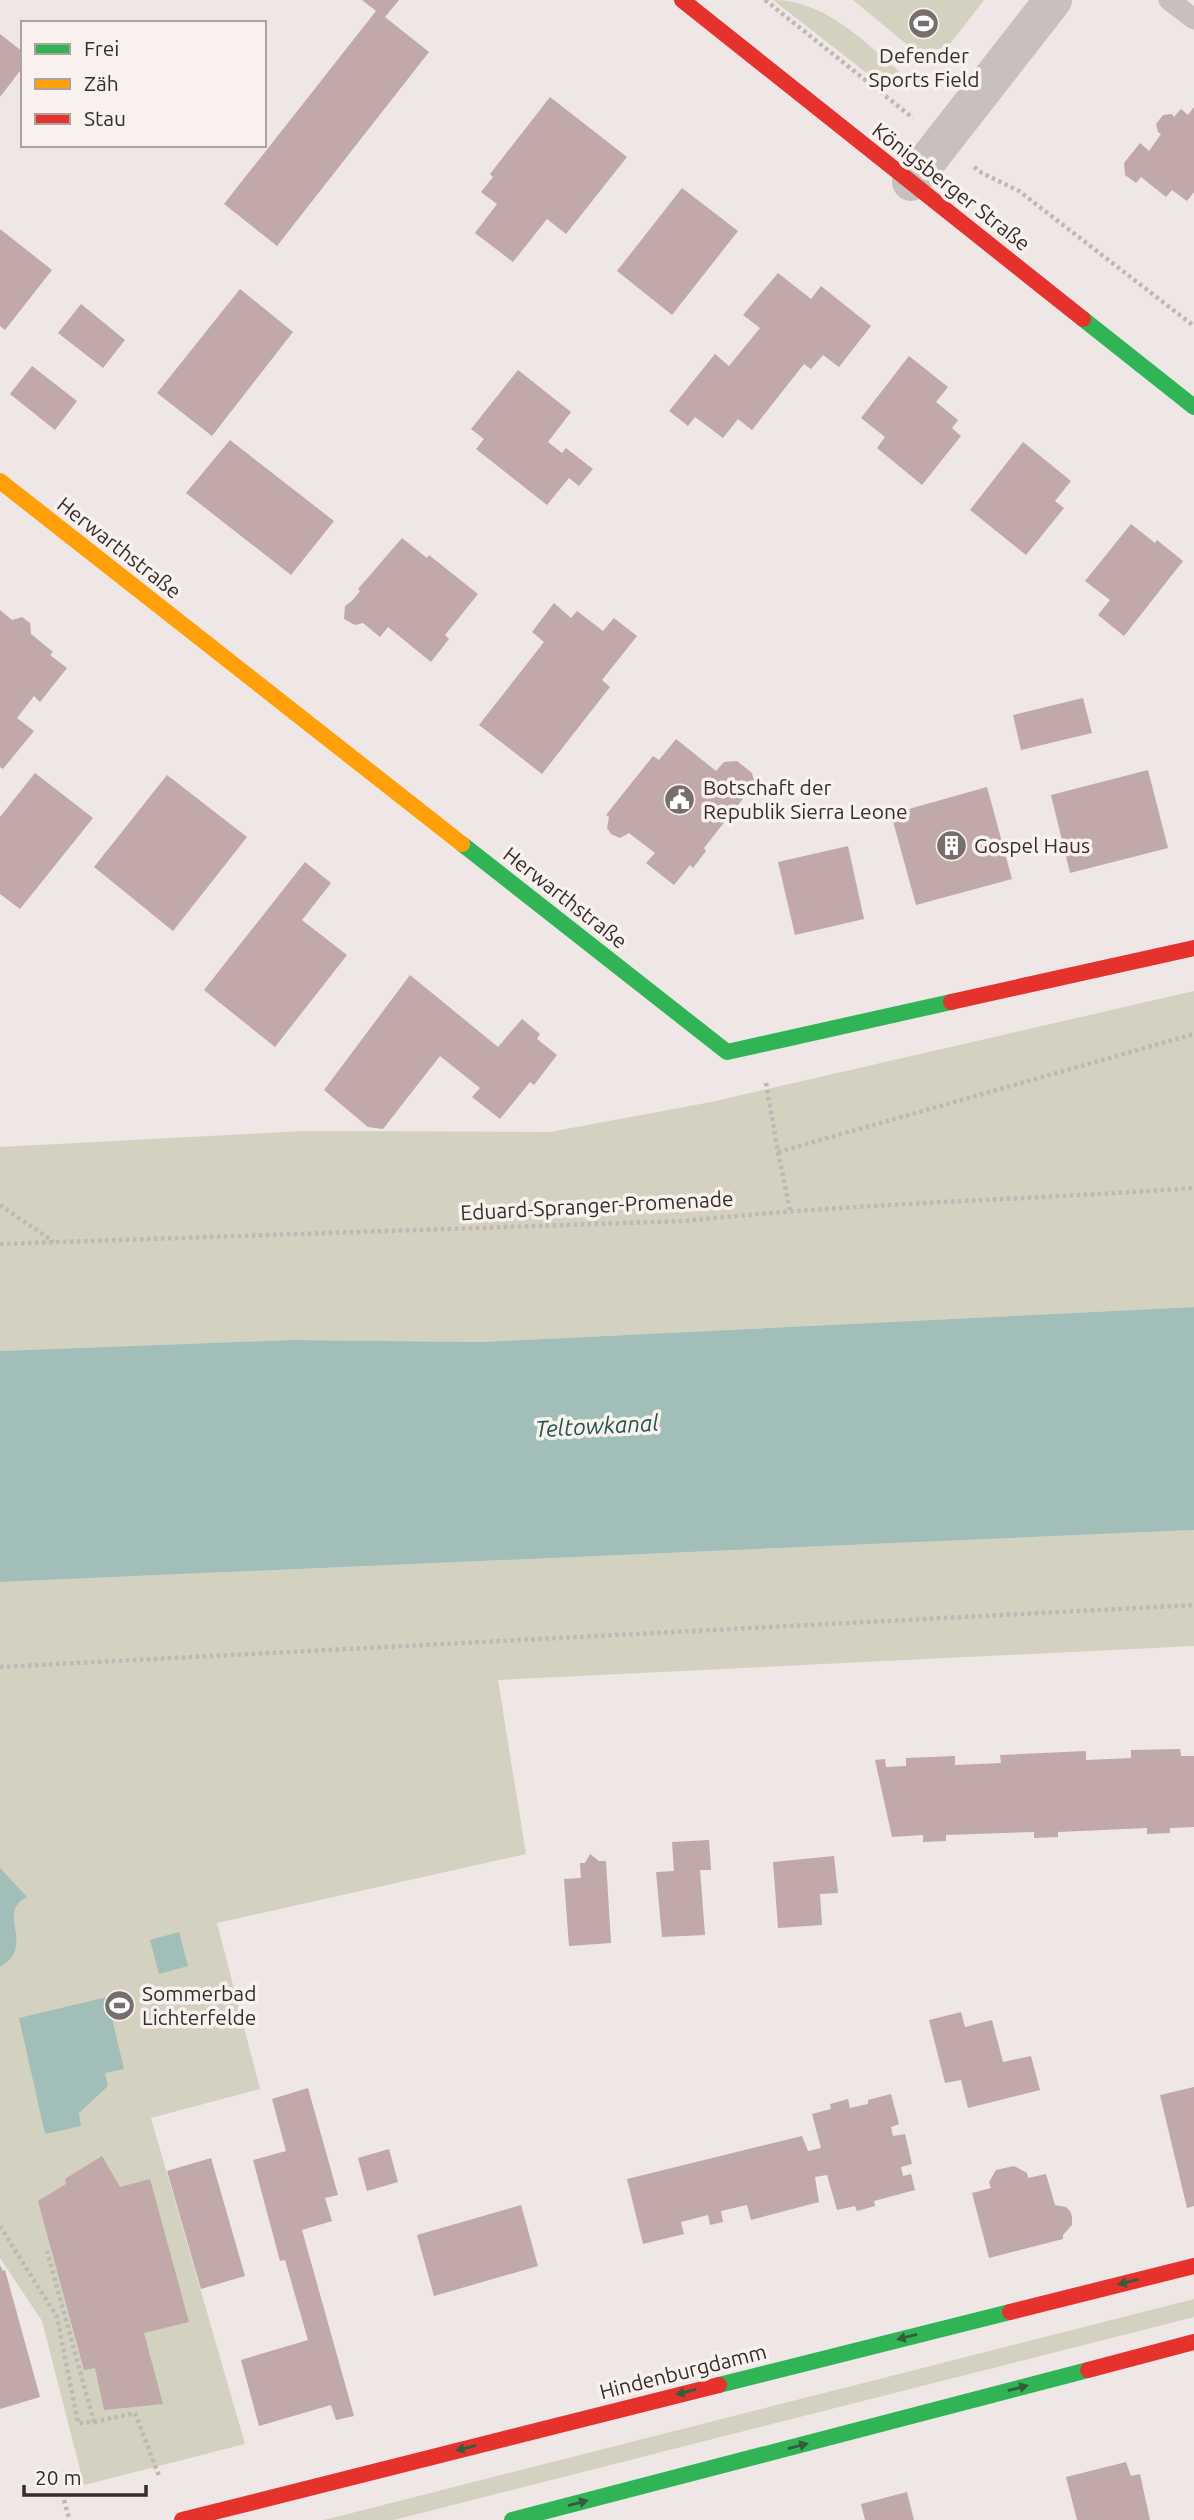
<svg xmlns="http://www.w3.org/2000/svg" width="1194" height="2520" viewBox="0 0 1194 2520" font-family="Ubuntu,sans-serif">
	<rect width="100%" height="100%" fill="#eee7e5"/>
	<g fill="#d3d2c0">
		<path d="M773,0c52,0 90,41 127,72l-14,16z"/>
		<polygon points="853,0 984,0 947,48 916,52"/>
		<polygon points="1194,991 1194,1307 482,1342 291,1340 0,1351 0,1147 304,1131 550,1132 711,1102"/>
		<polygon points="1194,1530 1194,1646 498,1680 526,1854 217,1923 260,2089 151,2118 245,2444 84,2485 42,2321 0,2258 0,1582"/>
		<polygon points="1194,2299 1194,2317 394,2520 324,2520"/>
	</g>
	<g fill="#a2beb8">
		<polygon points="1194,1307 1194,1530 0,1582 0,1351 291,1340 482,1342"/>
		<path d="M0,1868l27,29c-27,13 -2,38 -14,58 -2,4 -9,9 -13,12z"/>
		<polygon points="179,1932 188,1966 159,1974 150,1940"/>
		<polygon points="107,1997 124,2069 105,2073 108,2086 79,2113 81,2126 45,2134 19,2018"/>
	</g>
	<g fill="#c0a9a8">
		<polygon points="362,0 399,0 385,17 429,52 277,246 224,204 376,11"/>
		<polygon points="0,34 23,52 23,67 0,97"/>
		<polygon points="550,97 627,157 566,234 547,219 513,262 475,233 497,204 481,192 493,177 490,174"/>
		<polygon points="1194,107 1194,192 1187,201 1172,190 1166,197 1141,177 1136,183 1125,175 1124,163 1140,143 1149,151 1161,134 1158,132 1156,124 1163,115 1172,114 1174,117 1181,109 1188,115"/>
		<polygon points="682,188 738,231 672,315 617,271"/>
		<polygon points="0,229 52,270 5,330 0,326"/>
		<polygon points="778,273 811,299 821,286 871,326 839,367 823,355 811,369 804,364 752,430 738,419 723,438 695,417 688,426 669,411 715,354 729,366 760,328 743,315"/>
		<polygon points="240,289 293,332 212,436 157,393"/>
		<polygon points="81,304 125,340 103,368 58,333"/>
		<polygon points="909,356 948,387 936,402 958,420 952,428 961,436 922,485 877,448 885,437 861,418"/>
		<polygon points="32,366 77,401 55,430 10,394"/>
		<polygon points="518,370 571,412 548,442 562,453 566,448 593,469 579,486 569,478 547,505 476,449 484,439 471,429"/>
		<polygon points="230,440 334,521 291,575 186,493"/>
		<polygon points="1023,442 1071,481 1055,501 1064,508 1026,555 970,510"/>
		<polygon points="1131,524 1155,543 1157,540 1183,561 1124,636 1098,615 1110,600 1085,581"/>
		<polygon points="402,538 427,558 429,555 478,594 445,635 449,639 431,662 388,627 380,637 363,623 355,625 344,619 345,606 352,601 360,591 358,589"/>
		<polygon points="554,603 571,618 577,611 603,631 614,618 637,636 602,680 610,687 542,774 479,725 544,642 532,632"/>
		<polygon points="0,610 12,620 22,617 30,623 31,634 53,652 50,655 67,668 40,702 34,696 17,718 34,731 3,769 0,767"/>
		<polygon points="1083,698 1092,733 1021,750 1013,715"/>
		<polygon points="676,739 716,771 724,762 737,761 752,773 754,781 753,786 704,848 706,851 693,868 690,865 674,885 646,863 655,853 629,833 620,838 611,834 607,828 609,817 606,815 653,756 659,760"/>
		<polygon points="1148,770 1168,848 1070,873 1051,795"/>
		<polygon points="35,773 93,818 20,909 0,894 0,817"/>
		<polygon points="167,775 247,837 173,931 94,867"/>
		<polygon points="987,787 1012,879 916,905 891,814"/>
		<polygon points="848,846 864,919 795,935 778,862"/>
		<polygon points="305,862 331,883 302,920 347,955 275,1047 204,990"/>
		<polygon points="410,975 498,1047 522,1019 540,1034 537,1039 557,1055 534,1085 530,1082 500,1119 472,1097 480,1088 440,1056 383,1129 368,1127 324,1090"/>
		<polygon points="1180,1749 1181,1756 1194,1756 1194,1827 1170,1828 1170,1833 1147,1834 1147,1828 1058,1832 1058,1837 1034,1838 1034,1832 946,1835 946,1841 923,1842 923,1835 892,1837 875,1760 885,1759 886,1767 906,1766 906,1758 955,1756 955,1765 1001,1763 1000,1755 1086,1751 1086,1760 1131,1758 1131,1750"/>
		<polygon points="709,1840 711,1870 700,1870 705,1935 662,1937 656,1872 674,1871 672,1842"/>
		<polygon points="590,1854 599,1861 606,1861 611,1943 569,1946 564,1879 581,1878 580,1863 585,1863"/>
		<polygon points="834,1856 838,1893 820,1894 822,1925 778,1928 773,1862"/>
		<polygon points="961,2012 965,2027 992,2020 1003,2062 1031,2056 1040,2090 968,2108 961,2080 945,2083 929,2020"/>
		<polygon points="1194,2087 1194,2206 1187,2208 1160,2095"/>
		<polygon points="308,2088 338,2195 325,2198 332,2221 302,2230 354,2416 336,2420 331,2405 259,2426 241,2360 308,2340 285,2260 280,2261 253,2160 286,2151 272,2099"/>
		<polygon points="891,2094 899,2124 891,2127 893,2136 905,2134 912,2164 901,2167 903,2176 911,2174 915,2190 874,2201 875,2206 857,2211 855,2206 837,2210 827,2175 815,2177 819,2202 751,2220 747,2205 721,2211 723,2222 710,2225 708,2215 681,2222 684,2234 643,2244 627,2179 802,2136 808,2151 821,2148 812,2114 831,2109 830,2104 848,2099 850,2108 868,2104 868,2100"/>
		<polygon points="389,2149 398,2182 367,2191 358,2158"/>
		<polygon points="102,2156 120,2187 150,2179 189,2322 144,2333 163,2404 104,2410 95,2368 84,2370 38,2201 66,2184 65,2179"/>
		<polygon points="211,2158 245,2276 201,2289 167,2171"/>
		<polygon points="1014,2166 1027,2173 1028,2178 1046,2174 1055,2205 1066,2207 1070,2211 1072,2216 1072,2225 1063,2235 1063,2239 989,2258 972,2193 991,2188 989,2182 996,2170"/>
		<polygon points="521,2205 538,2266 434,2296 417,2235"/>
		<polygon points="0,2265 3,2271 5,2270 40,2397 0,2409"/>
		<polygon points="1126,2462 1131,2476 1140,2474 1150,2520 1077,2520 1066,2477"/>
		<polygon points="907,2492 914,2520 865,2520 861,2504"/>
	</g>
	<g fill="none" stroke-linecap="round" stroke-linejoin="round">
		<g stroke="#c0b8b6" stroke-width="4.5" stroke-dasharray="3.5 3.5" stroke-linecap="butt">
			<polyline points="765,0 913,118"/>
			<polyline points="974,167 982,173 1019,191 1194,326"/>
			<polyline points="766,1083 778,1152 1194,1034"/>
			<polyline points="778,1152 790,1210"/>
			<polyline points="0,1205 54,1242"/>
			<path d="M0,1244l685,-23c169,-18 339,-21 509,-33"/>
			<polyline points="0,1667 1194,1605"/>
			<polyline points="0,2226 57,2317 78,2423 94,2422 47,2251"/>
			<polyline points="94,2422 135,2413 159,2476"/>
			<polyline points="64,2500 69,2518"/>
		</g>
		<polyline stroke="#c7c0be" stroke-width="21" points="1169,0 1194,19"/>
		<polyline stroke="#c7c0be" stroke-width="38" points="911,182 1053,0"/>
		<g stroke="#30b455" stroke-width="16">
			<polyline points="1083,319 1194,407"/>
			<polyline points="462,844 727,1052 951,1002"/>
			<polyline points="719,2385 1010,2312"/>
			<polyline points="512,2520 1088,2370"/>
		</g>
		<polyline stroke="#ff9f0a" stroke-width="16" points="0,481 462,844"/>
		<g stroke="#e5322d" stroke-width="16">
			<polyline points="682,0 1083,319"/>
			<polyline points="951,1002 1194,948"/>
			<polyline points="1010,2312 1194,2266"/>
			<polyline points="1088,2370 1194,2342"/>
			<polyline points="182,2520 719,2385"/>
		</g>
	</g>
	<defs><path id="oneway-solid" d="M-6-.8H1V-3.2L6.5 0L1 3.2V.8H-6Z" transform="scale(1.75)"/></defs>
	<g fill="#365c3a">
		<use href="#oneway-solid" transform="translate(1128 2282) rotate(166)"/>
		<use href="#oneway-solid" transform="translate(907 2337) rotate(166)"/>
		<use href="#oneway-solid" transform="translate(1018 2388) rotate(-15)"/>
		<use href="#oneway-solid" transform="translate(686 2392) rotate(166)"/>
		<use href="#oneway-solid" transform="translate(798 2446) rotate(-15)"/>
		<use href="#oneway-solid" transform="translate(466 2448) rotate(166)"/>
		<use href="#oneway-solid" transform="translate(578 2503) rotate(-15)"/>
	</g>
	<defs>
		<symbol id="stadium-disc" viewBox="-11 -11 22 22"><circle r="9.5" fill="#786e6d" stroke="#f9f1ee"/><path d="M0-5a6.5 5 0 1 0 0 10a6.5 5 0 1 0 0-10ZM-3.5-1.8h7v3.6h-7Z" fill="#fff"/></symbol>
		<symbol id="civic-disc" viewBox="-11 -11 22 22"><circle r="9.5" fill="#786e6d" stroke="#f9f1ee"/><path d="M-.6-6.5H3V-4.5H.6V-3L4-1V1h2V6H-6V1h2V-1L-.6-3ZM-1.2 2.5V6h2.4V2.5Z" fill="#fff"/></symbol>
		<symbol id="building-disc" viewBox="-11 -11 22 22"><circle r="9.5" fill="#786e6d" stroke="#f9f1ee"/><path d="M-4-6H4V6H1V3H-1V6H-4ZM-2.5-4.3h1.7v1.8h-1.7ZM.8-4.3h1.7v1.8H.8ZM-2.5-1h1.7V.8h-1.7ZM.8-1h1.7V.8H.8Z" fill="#fff"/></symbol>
	</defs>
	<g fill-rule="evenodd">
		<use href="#stadium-disc" x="906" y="6" width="35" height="35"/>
		<use href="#civic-disc" x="662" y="782" width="35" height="35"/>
		<use href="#building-disc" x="934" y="828" width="35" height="35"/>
		<use href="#stadium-disc" x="102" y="1988" width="35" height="35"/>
	</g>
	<g text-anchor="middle" stroke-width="7" stroke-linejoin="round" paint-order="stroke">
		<g font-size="21" fill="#392d2c" stroke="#f9f1ee" text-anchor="start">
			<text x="924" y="63" text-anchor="middle">Defender<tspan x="924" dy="24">Sports Field</tspan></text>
			<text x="703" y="795">Botschaft der<tspan x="703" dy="24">Republik Sierra Leone</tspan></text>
			<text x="974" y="853">Gospel Haus</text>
			<text x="142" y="2001">Sommerbad<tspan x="142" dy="24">Lichterfelde</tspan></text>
		</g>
		<g font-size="21" fill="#392d2c" stroke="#f9f1ee">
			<text transform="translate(951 187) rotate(38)" y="7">Königsberger Straße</text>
			<text transform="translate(119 548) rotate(38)" y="7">Herwarthstraße</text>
			<text transform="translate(565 898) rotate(38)" y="7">Herwarthstraße</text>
			<text transform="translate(597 1206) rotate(-3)" y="7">Eduard-Spranger-Promenade</text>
			<text transform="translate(683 2372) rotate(-14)" y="7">Hindenburgdamm</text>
		</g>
		<g font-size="23" font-style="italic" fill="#24574f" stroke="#f9f1ee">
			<text transform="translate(597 1426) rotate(-3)" y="8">Teltowkanal</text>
		</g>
	</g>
	<rect x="21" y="21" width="245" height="126" fill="#f9f1ee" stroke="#aca3a0" stroke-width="2"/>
	<rect x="35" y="44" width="35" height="10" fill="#30b455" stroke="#aca3a0" stroke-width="2"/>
	<text x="84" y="56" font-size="21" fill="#392d2c">Frei</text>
	<rect x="35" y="79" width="35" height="10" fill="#ff9f0a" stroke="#aca3a0" stroke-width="2"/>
	<text x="84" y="91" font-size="21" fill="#392d2c">Zäh</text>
	<rect x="35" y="114" width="35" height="10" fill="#e5322d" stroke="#aca3a0" stroke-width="2"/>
	<text x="84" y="126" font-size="21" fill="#392d2c">Stau</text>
	<path d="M24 2485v10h122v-10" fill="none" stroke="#392d2c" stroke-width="3.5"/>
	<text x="35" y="2485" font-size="21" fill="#392d2c" stroke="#f9f1ee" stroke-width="5" paint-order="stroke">20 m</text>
</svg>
